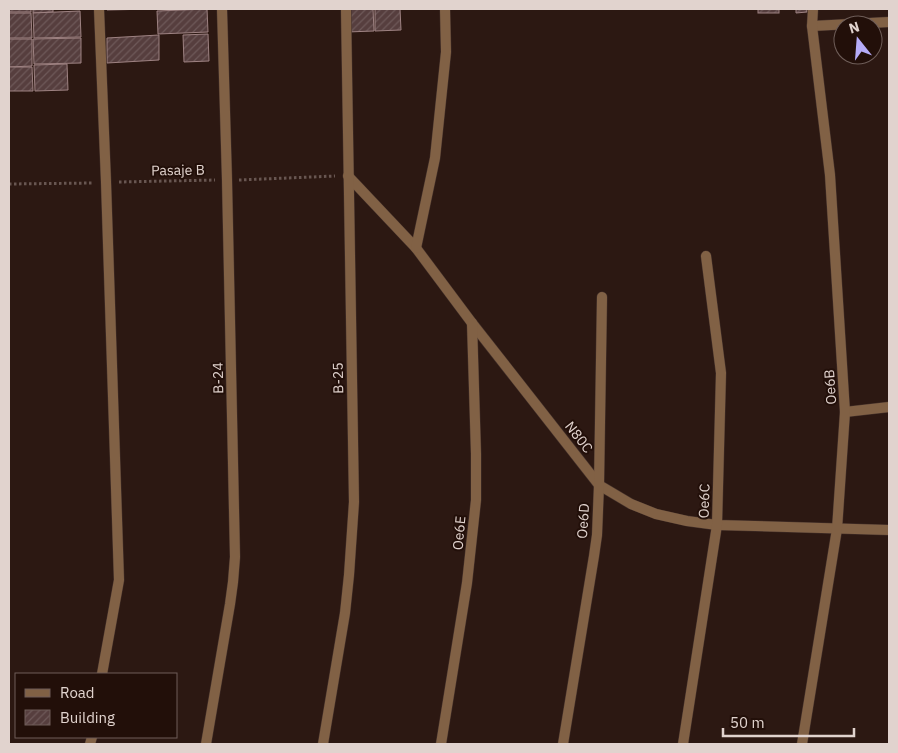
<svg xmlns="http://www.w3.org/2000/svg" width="898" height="753" viewBox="0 0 898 753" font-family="'IBM Plex Sans',sans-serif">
	<defs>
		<pattern id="building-hatch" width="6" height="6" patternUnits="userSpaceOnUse" patternTransform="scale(1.25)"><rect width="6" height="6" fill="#563e3e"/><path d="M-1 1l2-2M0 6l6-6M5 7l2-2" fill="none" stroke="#6e5959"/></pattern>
	</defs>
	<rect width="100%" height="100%" fill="#2c1812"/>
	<g fill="url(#building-hatch)" stroke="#9e8282">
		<rect x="9" y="9" width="22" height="3"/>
		<polygon points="33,9 53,9 53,12 33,13"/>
		<polygon points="107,9 153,9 107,10"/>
		<polygon points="207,9 208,32 158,34 157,11"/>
		<polygon points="347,9 373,9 374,31 347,32"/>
		<polygon points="375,9 400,9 401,30 375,31"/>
		<rect x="758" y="9" width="21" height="4"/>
		<polygon points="796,9 807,9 807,12 796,13"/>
		<polygon points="80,11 81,37 34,38 33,13"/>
		<polygon points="9,13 31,13 32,38 9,38"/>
		<polygon points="208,34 209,61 184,62 183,35"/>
		<polygon points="159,35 159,60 107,63 107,38"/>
		<polygon points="81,38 81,63 34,64 33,39"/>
		<polygon points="9,39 32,39 32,66 9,67"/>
		<polygon points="67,64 68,90 35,91 34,65"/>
		<polygon points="9,67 32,67 33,91 9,91"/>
	</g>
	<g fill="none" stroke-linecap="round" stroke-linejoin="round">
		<defs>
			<g id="minor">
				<polyline points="99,9 106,182 119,580 102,674"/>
				<polyline points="812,26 889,22"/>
				<polyline points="348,176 416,248 472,323 599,485 631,504 656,514 687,521 717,525 889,530"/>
				<polyline points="416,248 435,158 446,52 445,9"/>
				<polyline points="845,412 889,407"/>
				<polyline points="90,744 92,737"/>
				<polyline points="206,744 230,604 233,582 235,557 227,180 222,9"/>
				<polyline points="323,744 345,613 349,575 354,502 346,9"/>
				<polyline points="441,744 467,583 476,500 476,454 472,323"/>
				<polyline points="563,744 594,556 597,535 599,485 602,297"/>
				<polyline points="683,744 717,525 721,373 706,256"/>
				<polyline points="802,744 837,529 845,412 830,175 812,26 813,9"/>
			</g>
		</defs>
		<use href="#minor" stroke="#45322c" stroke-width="11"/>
		<g stroke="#685651" stroke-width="3" stroke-dasharray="2.5 2.5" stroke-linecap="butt">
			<polyline points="239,180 335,176"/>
			<polyline points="119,182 215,180"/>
			<polyline points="9,184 93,183"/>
		</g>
		<use href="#minor" stroke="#816145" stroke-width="10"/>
	</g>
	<g text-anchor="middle" stroke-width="4" stroke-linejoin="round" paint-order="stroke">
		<g font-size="14" fill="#e1d3ce" stroke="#220f09">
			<text transform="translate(178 170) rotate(-1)" y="5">Pasaje B</text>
			<text transform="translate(218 378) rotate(-91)" y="5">B-24</text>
			<text transform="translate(338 378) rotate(-91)" y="5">B-25</text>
			<text transform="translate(830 387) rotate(-94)" y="5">Oe6B</text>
			<text transform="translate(579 437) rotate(52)" y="5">N80C</text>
			<text transform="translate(704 501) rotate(-88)" y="5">Oe6C</text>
			<text transform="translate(583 521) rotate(-86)" y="5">Oe6D</text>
			<text transform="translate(459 533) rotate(-85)" y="5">Oe6E</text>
		</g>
	</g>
	<rect width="898" height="753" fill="none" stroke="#e1d3ce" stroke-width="20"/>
	<rect x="15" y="673" width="162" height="65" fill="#220f09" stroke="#6e5d58"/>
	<rect x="25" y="689" width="25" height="8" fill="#816145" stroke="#6e5d58"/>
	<text x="60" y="698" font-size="15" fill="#e1d3ce">Road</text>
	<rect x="25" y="710" width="25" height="15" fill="url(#building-hatch)" stroke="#6e5d58"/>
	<text x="60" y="723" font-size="15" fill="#e1d3ce">Building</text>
	<g transform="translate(858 40) rotate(343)"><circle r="24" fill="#220f09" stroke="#6e5d58"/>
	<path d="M0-4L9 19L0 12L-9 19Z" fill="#b6acf8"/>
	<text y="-8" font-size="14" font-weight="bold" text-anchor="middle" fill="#e1d3ce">N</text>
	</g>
	<path d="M723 728v8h131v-8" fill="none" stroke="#e1d3ce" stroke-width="2.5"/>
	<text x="730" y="728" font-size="15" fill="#e1d3ce" stroke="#220f09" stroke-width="4" paint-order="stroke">50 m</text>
</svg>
